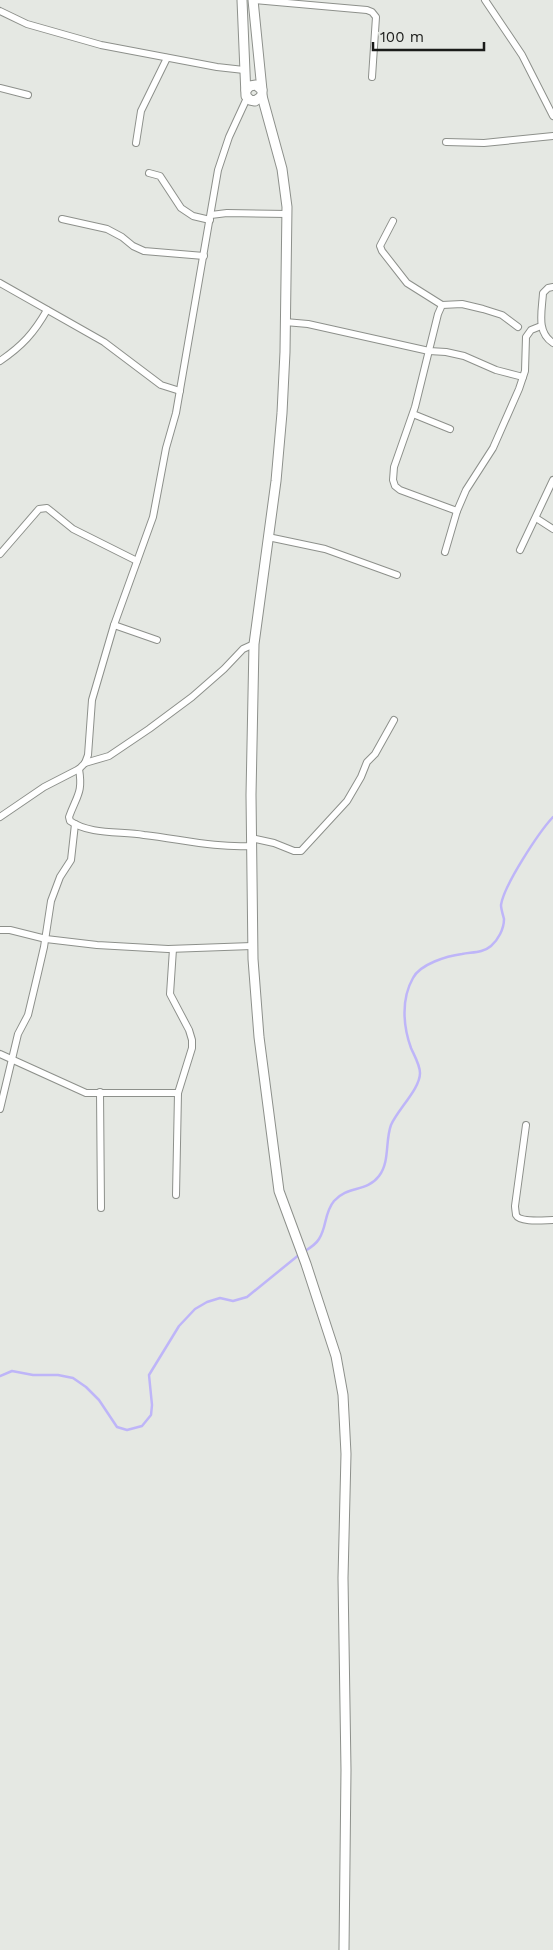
<svg xmlns="http://www.w3.org/2000/svg" width="553" height="1950" viewBox="0 0 553 1950" font-family="'Work Sans',sans-serif">
	<rect width="100%" height="100%" fill="#e5e8e3"/>
	<g fill="none" stroke-linecap="round" stroke-linejoin="round">
		<g stroke="#beb5f8" stroke-width="2.5">
			<path d="M305,1251c5,-3 11,-7 14,-12 8,-12 5,-26 15,-38 14,-16 32,-8 45,-25 11,-14 6,-35 12,-51 7,-16 29,-36 29,-52 0,-8 -6,-18 -9,-25 -8,-22 -10,-49 2,-70 7,-14 34,-22 49,-24 10,-2 21,-1 29,-8 7,-6 13,-17 13,-27 -1,-4 -3,-10 -3,-14 3,-20 38,-73 52,-88"/>
			<polyline points="0,1376 12,1371 33,1375 58,1375 73,1378 86,1387 99,1400 117,1427 127,1430 142,1426 151,1415 152,1405 149,1375 179,1326 195,1309 207,1302 220,1298 233,1301 247,1297 300,1254"/>
		</g>
		<defs>
			<g id="minor">
				<polyline points="253,0 367,10 372,12 376,17 372,77"/>
				<polyline points="485,0 522,55 553,116"/>
				<polyline points="0,11 27,24 101,45 217,67 244,70"/>
				<polyline points="0,88 28,95"/>
				<polyline points="446,142 484,143 553,136"/>
				<polyline points="136,143 141,111 167,58"/>
				<polyline points="149,173 160,176 181,208 193,216 210,220"/>
				<polyline points="211,215 227,213 287,214"/>
				<polyline points="62,219 107,229 122,237 133,246 144,251 204,256"/>
				<polyline points="393,221 380,246 382,251 407,283 442,305"/>
				<polyline points="0,283 104,342 161,385 180,391"/>
				<path d="M553,287l-5,1 -5,5c-1,18 -7,39 10,50"/>
				<polyline points="285,322 308,324 429,351 446,352 464,356 496,370 523,377"/>
				<path d="M0,361c22,-15 34,-28 47,-51"/>
				<polyline points="413,414 450,429"/>
				<polyline points="457,511 400,490 395,486 393,480 394,467 415,407 438,314 442,305 462,304 483,309 502,315 518,327"/>
				<polyline points="536,518 553,529"/>
				<polyline points="268,537 325,549 397,575"/>
				<polyline points="520,550 553,480"/>
				<polyline points="445,552 457,511 466,490 493,448 519,389 525,371 526,337 531,330 541,326"/>
				<polyline points="0,554 39,509 47,508 73,529 137,561"/>
				<polyline points="114,625 157,640"/>
				<polyline points="85,763 109,756 149,729 192,697 224,669 243,649 254,644"/>
				<path d="M79,769c4,24 -2,26 -10,48l1,4c20,14 51,10 74,14 36,4 71,13 107,11"/>
				<polyline points="0,817 44,787 79,769 85,763 88,755 92,700 114,625 153,517 166,448 176,413 218,170 229,137 247,98"/>
				<polyline points="251,838 274,843 294,851 301,851 347,801 361,777 367,762 375,754 394,720"/>
				<polyline points="0,930 10,930 46,939 97,945 168,949 252,946"/>
				<polyline points="173,949 170,994 189,1030 192,1040 192,1048 178,1093 176,1195"/>
				<polyline points="0,1054 86,1093 178,1093"/>
				<polyline points="100,1092 101,1208"/>
				<polyline points="0,1109 18,1034 28,1015 38,973 44,947 51,901 60,877 71,860 75,824"/>
				<path d="M526,1125l-11,81c0,2 1,8 1,9 4,8 29,5 37,5"/>
			</g>
			<g id="secondary">
				<polyline points="242,0 246,96 250,100 255,101 262,96"/>
				<polyline points="253,0 262,90"/>
				<polyline points="246,90 250,86 256,85 262,90 262,96 282,169 287,207 285,352 282,413 276,481 254,644 251,795 253,959 259,1037 279,1191 306,1264 336,1356 343,1395 346,1454 343,1578 346,1770 344,1950"/>
			</g>
		</defs>
		<use href="#minor" stroke="#8d908b" stroke-width="8"/>
		<use href="#secondary" stroke="#8d908b" stroke-width="11"/>
		<use href="#minor" stroke="#fff" stroke-width="6"/>
		<use href="#secondary" stroke="#fff" stroke-width="9"/>
	</g>
	<path d="M373 42v8h111v-8" fill="none" stroke="#1a1b19" stroke-width="2.5"/>
	<text x="380" y="42" font-size="15" fill="#1a1b19" stroke="#e5e8e3" stroke-width="4" paint-order="stroke">100 m</text>
</svg>
